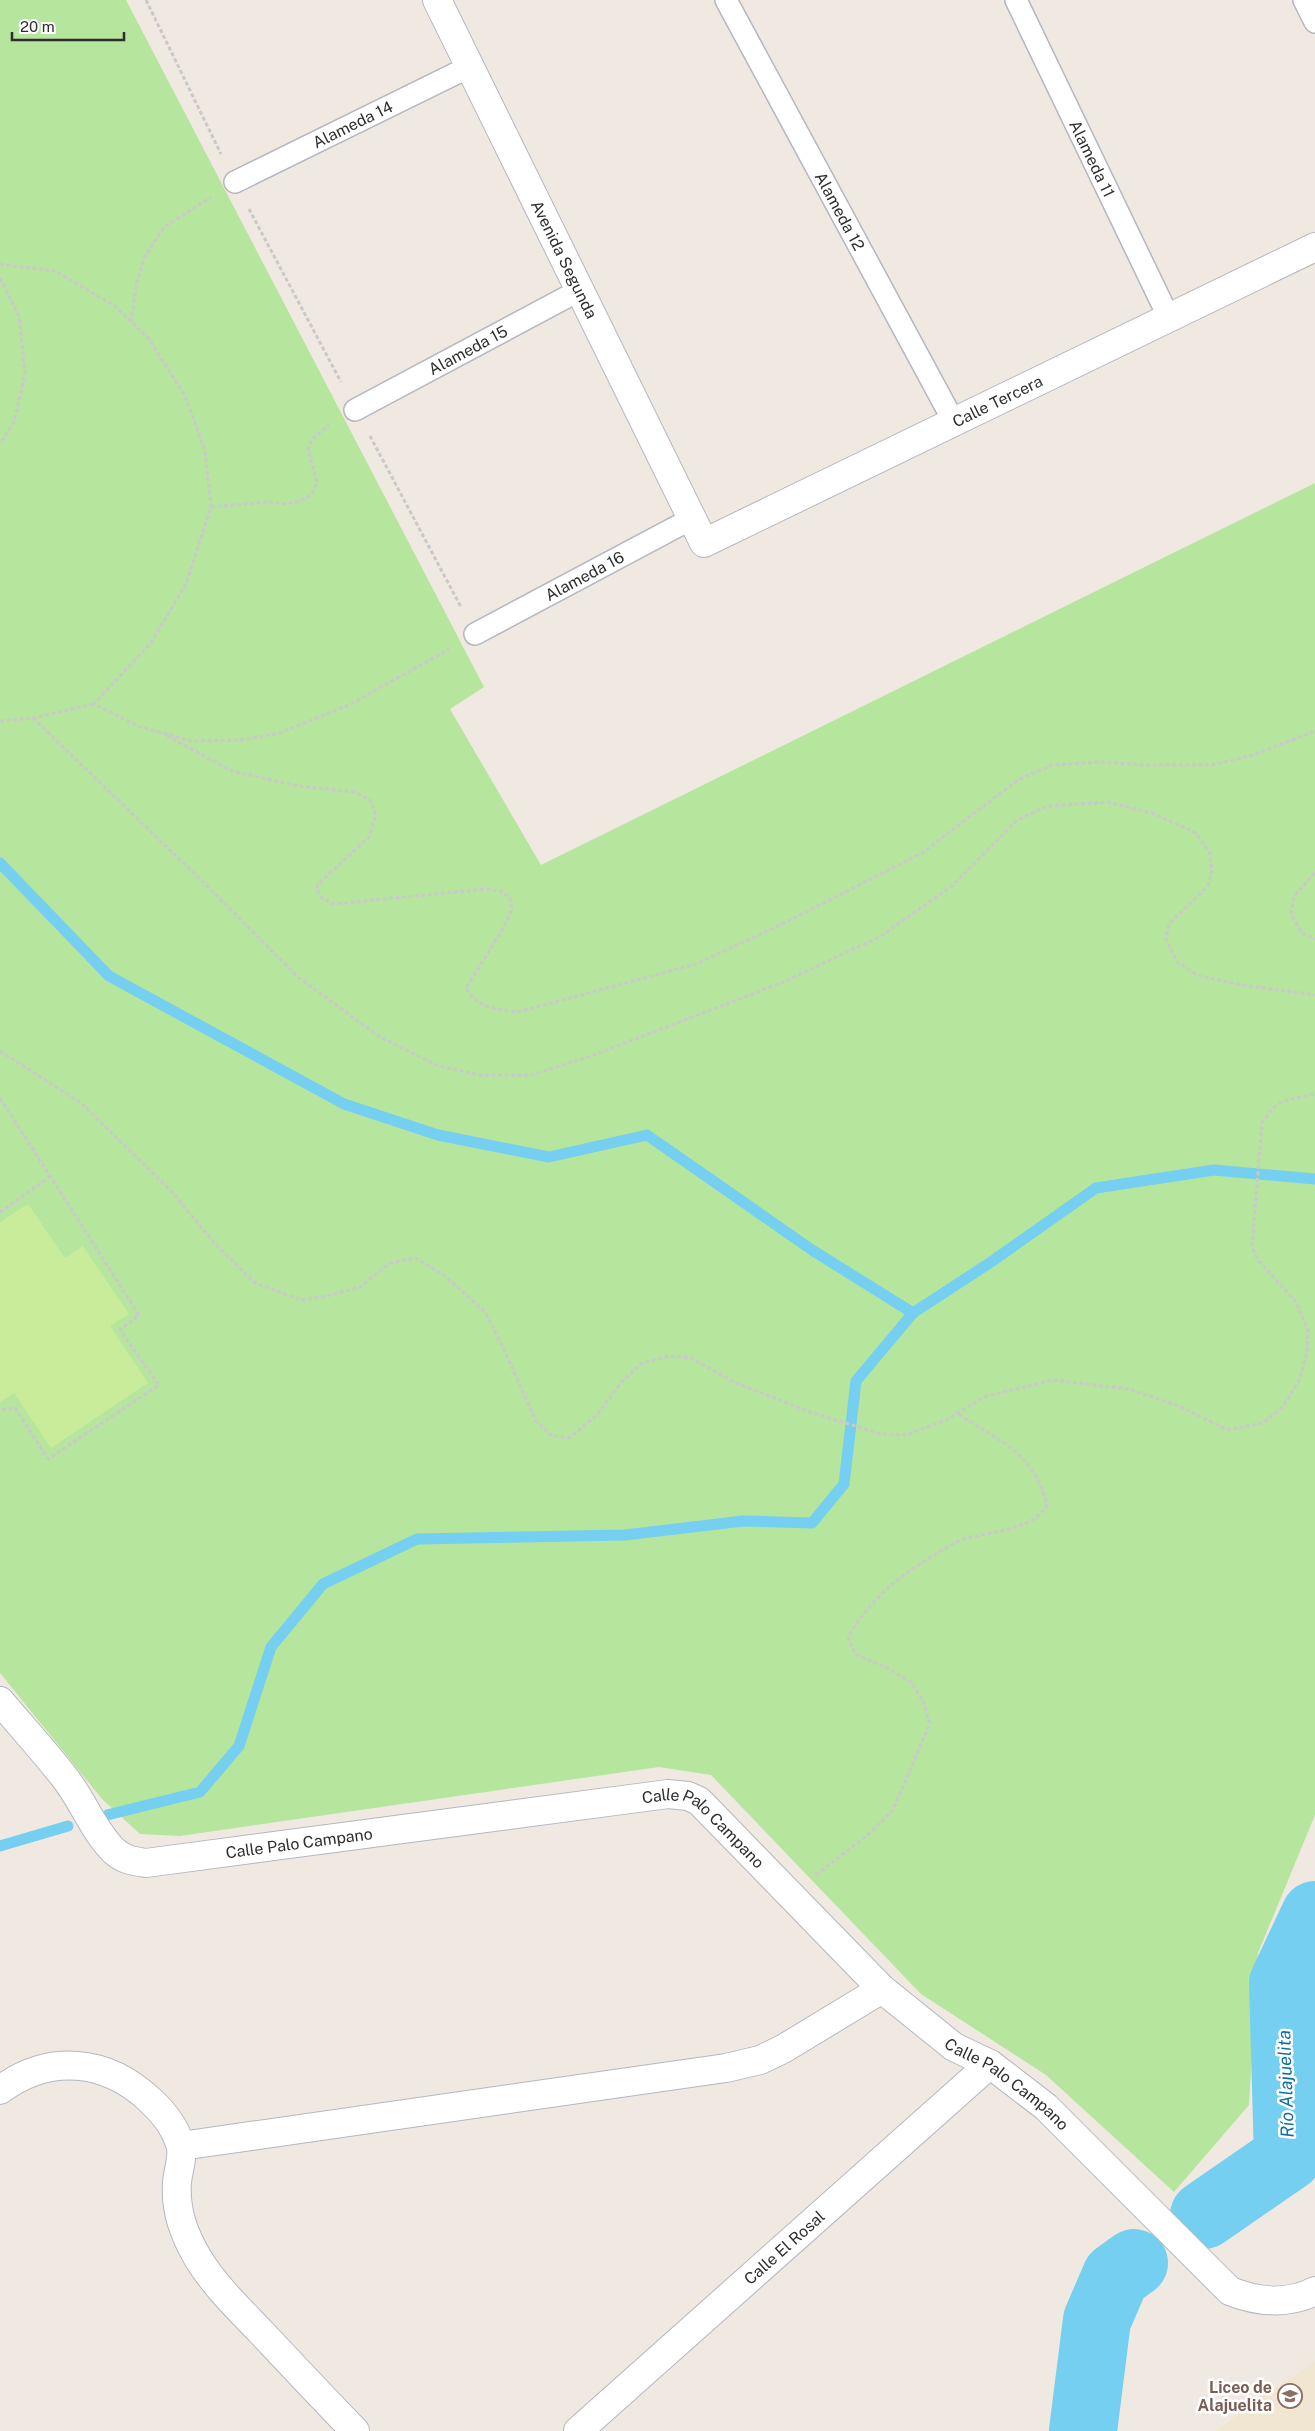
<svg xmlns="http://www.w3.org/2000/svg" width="1315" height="2431" viewBox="0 0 1315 2431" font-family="'Public Sans',sans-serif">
	<rect width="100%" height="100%" fill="#efe9e1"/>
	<polygon fill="#f0e6d1" points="1315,2361 1315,2431 1215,2431"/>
	<polygon fill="#b6e59e" points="0,0 126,0 484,687 450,709 541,865 1315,483 1315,1815 1258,1953 1249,2105 1174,2192 1046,2075 921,1994 711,1775 659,1767 180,1836 140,1834 102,1799 0,1673"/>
	<polygon fill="#c9ec9a" points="28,1204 65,1258 83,1246 129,1314 110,1326 148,1383 51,1448 14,1393 0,1402 0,1222"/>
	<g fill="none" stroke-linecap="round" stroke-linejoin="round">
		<g stroke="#75cff0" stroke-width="11">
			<polyline points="0,863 109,976 344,1104 438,1135 549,1157 647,1135 812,1250 913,1313"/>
			<polyline points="107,1815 200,1792 239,1746 271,1647 323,1584 417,1539 625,1535 743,1521 812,1523 844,1484 856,1381 913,1313 991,1262 1096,1188 1214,1170 1315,1179"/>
			<polyline points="0,1846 68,1826"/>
		</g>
		<g stroke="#75cff0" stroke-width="68">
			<polyline points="1204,2215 1288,2157 1283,1983 1315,1915"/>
			<polyline points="1083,2431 1097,2320 1116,2276 1134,2263"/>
		</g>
		<defs>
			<g id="service">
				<path id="s1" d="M726,0l228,422"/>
				<path id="s2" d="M1016,0l153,318"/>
				<polyline points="1304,0 1315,22"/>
				<path id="s3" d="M235,182l236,-116"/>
				<path id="s4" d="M355,410l225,-120"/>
				<path id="s5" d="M475,634l218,-116"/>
			</g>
			<g id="minor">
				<path id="s6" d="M437,0l267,543 611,-296"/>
				<path id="s7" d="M0,1701c21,25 44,50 65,77 18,23 28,52 49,73 10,9 19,10 32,12l522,-69 20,2 11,5 183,188 72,58 36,17 56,43 184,184c27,11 58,14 85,0"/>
				<path d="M0,2090c50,-37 107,-31 151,11 13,12 24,26 29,43 4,11 -2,27 -3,38 -2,29 7,53 22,78 17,27 40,49 62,72 31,33 62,66 94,99"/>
				<polyline points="181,2146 726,2068 760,2060 783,2049 882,1989"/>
				<path id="s8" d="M578,2431l412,-367"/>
			</g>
		</defs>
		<use href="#service" stroke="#b4b7c1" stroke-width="24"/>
		<use href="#minor" stroke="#b4b7c1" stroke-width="30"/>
		<g stroke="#c9c9c9" stroke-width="3" stroke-dasharray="4 2.5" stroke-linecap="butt">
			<polyline points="146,0 221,154"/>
			<polyline points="249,209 341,382"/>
			<polyline points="0,264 55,271 115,306 149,339 185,396 205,450 211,507 186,584 150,644 94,704 138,726 191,741 241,740 280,733 351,704 449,649"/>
			<polyline points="0,278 19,316 25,374 14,422 0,444"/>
			<polyline points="131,322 137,281 145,256 164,227 211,197"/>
			<polyline points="370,436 461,607"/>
			<polyline points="211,507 269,502 287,504 301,501 311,495 317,483 308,448 312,439 329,425"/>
			<polyline points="33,718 199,878 299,978 380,1037 439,1066 479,1075 531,1075 591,1056 786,981 881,936 952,886 1017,820 1048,806 1108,802 1152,813 1196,833 1210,853 1212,872 1208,886 1169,924 1166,939 1177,962 1197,975 1241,985 1315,995"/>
			<polyline points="0,721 33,718 94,704"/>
			<path d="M167,736l65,35 66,15 57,6 15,8 6,15 -7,22 -52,48 2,11 14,8 153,-15 15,2 9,7 2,11 -11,23 -35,56c12,21 30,21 52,24l178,-48 80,-37 146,-74 96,-73 34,-15 46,-3 47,3h67l41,-10 62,-24"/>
			<polyline points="1315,873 1294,896 1291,914 1302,933 1315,939"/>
			<path d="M0,1051l81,52 91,89 44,53 39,38 46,17 26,-4 33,-9 30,-24 26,-5 29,18 40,36 16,31 35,78 16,15 17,2 27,-22 25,-33 21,-20 27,-7 22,2 43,24 76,30 71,22 25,1 40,-15 38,-23 69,-17 76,9 50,17 49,24 35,-7 19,-15 17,-27 8,-28 1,-23 -12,-28 -38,-42 -6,-13 10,-124c18,-29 26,-20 53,-30"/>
			<polyline points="0,1098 139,1315 120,1330 159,1385 48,1459 15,1408 0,1410"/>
			<polyline points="0,1212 51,1176"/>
			<path d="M816,1875l54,-42 23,-23 37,-87 -7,-22 -12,-19 -24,-14 -32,-14 -7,-17c24,-39 49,-60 88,-83 7,-4 15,-10 23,-13 28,-11 72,-8 88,-36 -13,-53 -48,-64 -90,-92"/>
		</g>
		<use href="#service" stroke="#fff" stroke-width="21"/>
		<use href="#minor" stroke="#fff" stroke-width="28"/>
	</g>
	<defs>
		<symbol id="school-ring" viewBox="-11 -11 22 22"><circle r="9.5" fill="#fff" stroke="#8d6e63" stroke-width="1.5"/><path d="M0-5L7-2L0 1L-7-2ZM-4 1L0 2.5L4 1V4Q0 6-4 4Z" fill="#8d6e63"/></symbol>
	</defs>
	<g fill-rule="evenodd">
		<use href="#school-ring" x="1276" y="2382" width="28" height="28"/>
	</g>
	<g text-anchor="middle" stroke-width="5" stroke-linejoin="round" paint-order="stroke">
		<g font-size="16" fill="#2e2e2e" stroke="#fff">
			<text dy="6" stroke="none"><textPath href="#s3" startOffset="131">Alameda 14</textPath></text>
			<text dy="6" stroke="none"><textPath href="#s2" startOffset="176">Alameda 11</textPath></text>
			<text dy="6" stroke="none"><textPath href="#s1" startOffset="240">Alameda 12</textPath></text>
			<text dy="6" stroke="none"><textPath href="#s6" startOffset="289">Avenida Segunda</textPath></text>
			<text dy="6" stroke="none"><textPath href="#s4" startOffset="128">Alameda 15</textPath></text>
			<text dy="6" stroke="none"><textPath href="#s6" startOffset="931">Calle Tercera</textPath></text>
			<text dy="6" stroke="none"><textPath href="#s5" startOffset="124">Alameda 16</textPath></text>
			<text dy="6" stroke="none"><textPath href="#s7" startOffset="798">Calle Palo Campano</textPath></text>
			<text dy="6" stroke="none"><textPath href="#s7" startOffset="378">Calle Palo Campano</textPath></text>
			<text dy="6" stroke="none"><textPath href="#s7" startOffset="1202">Calle Palo Campano</textPath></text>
			<text dy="6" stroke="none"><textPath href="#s8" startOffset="276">Calle El Rosal</textPath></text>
		</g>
		<g font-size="16" font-weight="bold" fill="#785e54" stroke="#fff" text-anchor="end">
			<text x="1272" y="2393">Liceo de<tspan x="1272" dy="18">Alajuelita</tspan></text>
		</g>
		<g font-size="18" font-style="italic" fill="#0d6fa3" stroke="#fff">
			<text transform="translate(1286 2084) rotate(-92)" y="6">Río Alajuelita</text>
		</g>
	</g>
	<path d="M12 32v8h112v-8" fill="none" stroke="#2e2e2e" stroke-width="2.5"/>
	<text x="20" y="32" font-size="15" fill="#2e2e2e" stroke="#ffffff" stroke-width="4" paint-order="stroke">20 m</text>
</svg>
